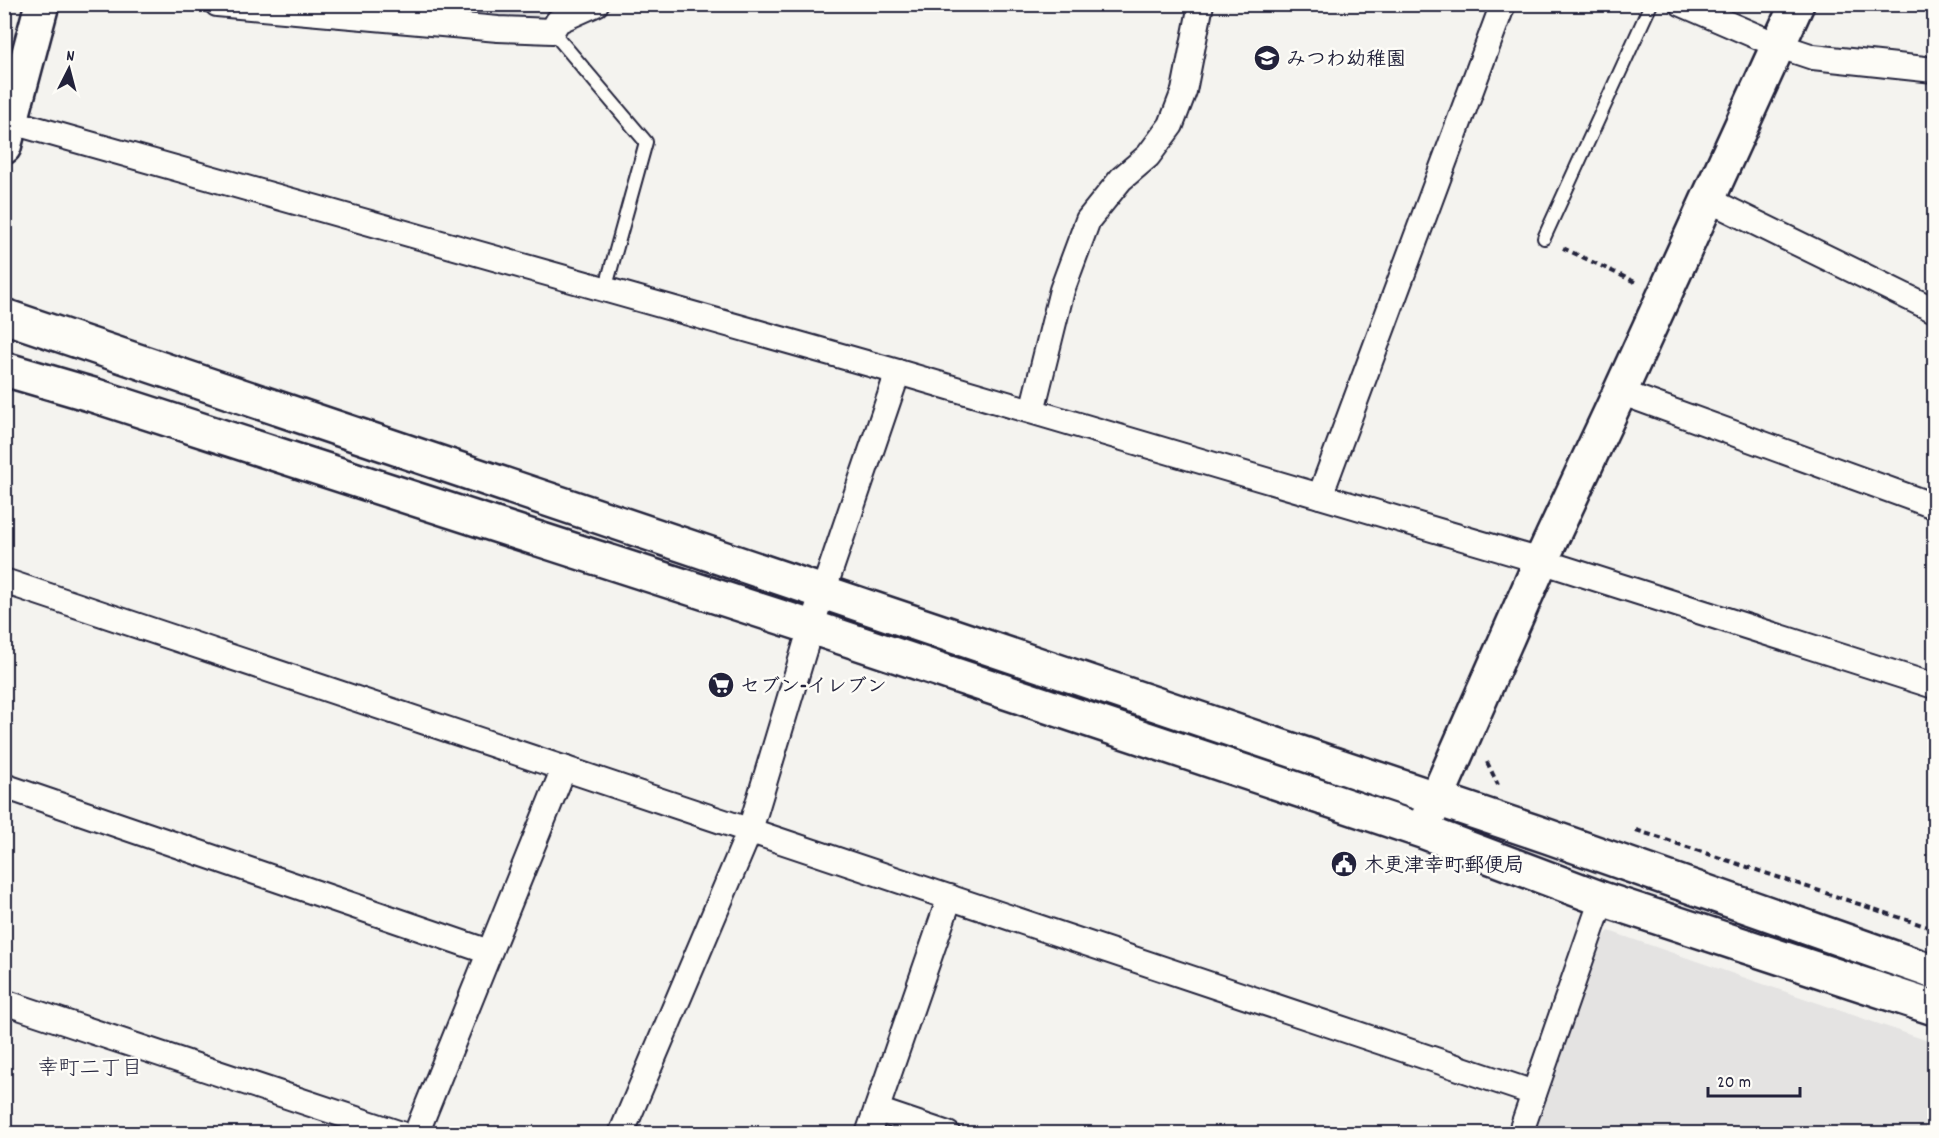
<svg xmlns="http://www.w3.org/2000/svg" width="1939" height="1138" viewBox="0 0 1939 1138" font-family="Dekko,'Klee One',sans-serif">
	<rect width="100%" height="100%" fill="#f4f3ef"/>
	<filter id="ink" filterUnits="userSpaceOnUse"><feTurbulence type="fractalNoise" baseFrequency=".0167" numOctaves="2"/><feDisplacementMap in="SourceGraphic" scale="12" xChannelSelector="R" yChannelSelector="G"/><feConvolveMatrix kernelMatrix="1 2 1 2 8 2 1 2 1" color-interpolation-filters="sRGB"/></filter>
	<g filter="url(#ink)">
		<g fill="#e4e3e2">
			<polygon points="360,5 567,5 533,18 363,7"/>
			<polygon points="1609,931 1934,1043 1934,1133 1533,1133 1601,940"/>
		</g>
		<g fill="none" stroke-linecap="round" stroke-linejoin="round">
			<defs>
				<g id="lane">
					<polyline points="552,31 646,142 605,290"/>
					<polyline points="1544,238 1651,4"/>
				</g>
				<g id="street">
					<polyline points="217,4 498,29 552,31 558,21 596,4"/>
					<polyline points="1682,4 1777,45 1813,57 1934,70"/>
					<polyline points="12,122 898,372 1541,561 1934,686"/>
					<polyline points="1707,199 1934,310"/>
					<polyline points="1620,392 1934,506"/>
					<polyline points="1032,411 1062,290 1088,220 1121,179 1148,156 1171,125 1184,91 1201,4"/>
					<polyline points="1320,496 1503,4"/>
					<polyline points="4,581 1534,1093"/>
					<polyline points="4,786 489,952"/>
					<polyline points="4,1002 401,1134"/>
					<polyline points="877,1110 948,1134"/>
					<polyline points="416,1134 564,768"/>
					<polyline points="621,1134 750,830 811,627 898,372"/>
					<polyline points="868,1134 950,897"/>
					<polyline points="1520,1134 1602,899"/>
				</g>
				<g id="secondary">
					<polyline points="4,147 42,4"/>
					<polyline points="4,316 1547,836 1934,972"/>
					<polyline points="4,369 93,395 811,627 1422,831 1602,899 1934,1008"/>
					<polyline points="1427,820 1541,561 1620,392 1797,4"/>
				</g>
			</defs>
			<use href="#lane" stroke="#22223b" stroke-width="16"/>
			<use href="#street" stroke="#22223b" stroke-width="28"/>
			<use href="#secondary" stroke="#22223b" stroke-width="38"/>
			<g stroke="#22223b" stroke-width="4" stroke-dasharray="6 4.5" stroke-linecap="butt">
				<polyline points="1563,248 1635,282"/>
				<polyline points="1487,762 1498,785"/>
				<polyline points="1636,830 1934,929"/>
			</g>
			<use href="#lane" stroke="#fdfcf7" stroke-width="12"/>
			<use href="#street" stroke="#fdfcf7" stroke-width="24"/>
			<use href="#secondary" stroke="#fdfcf7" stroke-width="33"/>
		</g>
	</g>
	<defs>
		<symbol id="school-disc" viewBox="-11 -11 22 22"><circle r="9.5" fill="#22223b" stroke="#fdfcf7"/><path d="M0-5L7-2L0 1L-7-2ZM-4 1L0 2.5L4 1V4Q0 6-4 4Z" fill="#fff"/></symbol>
		<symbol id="supermarket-disc" viewBox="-11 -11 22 22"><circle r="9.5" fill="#22223b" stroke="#fdfcf7"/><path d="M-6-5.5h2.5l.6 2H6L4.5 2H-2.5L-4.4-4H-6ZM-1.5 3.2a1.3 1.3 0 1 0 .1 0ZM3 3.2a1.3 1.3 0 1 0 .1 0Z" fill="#fff"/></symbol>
		<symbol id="civic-disc" viewBox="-11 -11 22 22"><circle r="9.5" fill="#22223b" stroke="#fdfcf7"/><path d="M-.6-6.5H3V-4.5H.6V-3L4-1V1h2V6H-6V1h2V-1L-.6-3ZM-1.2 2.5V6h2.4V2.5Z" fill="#fff"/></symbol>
	</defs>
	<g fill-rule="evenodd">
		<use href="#school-disc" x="1252" y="43" width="30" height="30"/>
		<use href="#supermarket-disc" x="706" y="670" width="30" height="30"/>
		<use href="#civic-disc" x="1329" y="849" width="30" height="30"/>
	</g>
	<g text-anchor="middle" stroke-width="5" stroke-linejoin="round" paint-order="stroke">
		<g font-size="20" font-weight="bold" fill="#22223b" stroke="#fdfcf7" text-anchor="start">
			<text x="1286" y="65">みつわ幼稚園</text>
			<text x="740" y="692">セブン-イレブン</text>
			<text x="1364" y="871">木更津幸町郵便局</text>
		</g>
		<g font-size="21" fill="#22223b" stroke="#fdfcf7">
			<text x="90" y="1074">幸町二丁目</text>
		</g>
	</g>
	<rect width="1939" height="1138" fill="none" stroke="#fdfcf7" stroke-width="24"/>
	<rect x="12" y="12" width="1915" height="1114" fill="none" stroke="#22223b" stroke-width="2" filter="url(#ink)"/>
	<g transform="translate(69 69) rotate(6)" stroke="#fdfcf7" stroke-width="4.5" paint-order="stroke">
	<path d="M0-4.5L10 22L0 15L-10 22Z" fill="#22223b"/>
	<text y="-9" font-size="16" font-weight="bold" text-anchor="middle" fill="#22223b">N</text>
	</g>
	<path d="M1708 1087v9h92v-9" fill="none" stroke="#22223b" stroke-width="3"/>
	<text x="1717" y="1087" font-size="18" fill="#22223b" stroke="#fdfcf7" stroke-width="4.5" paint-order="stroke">20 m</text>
</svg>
